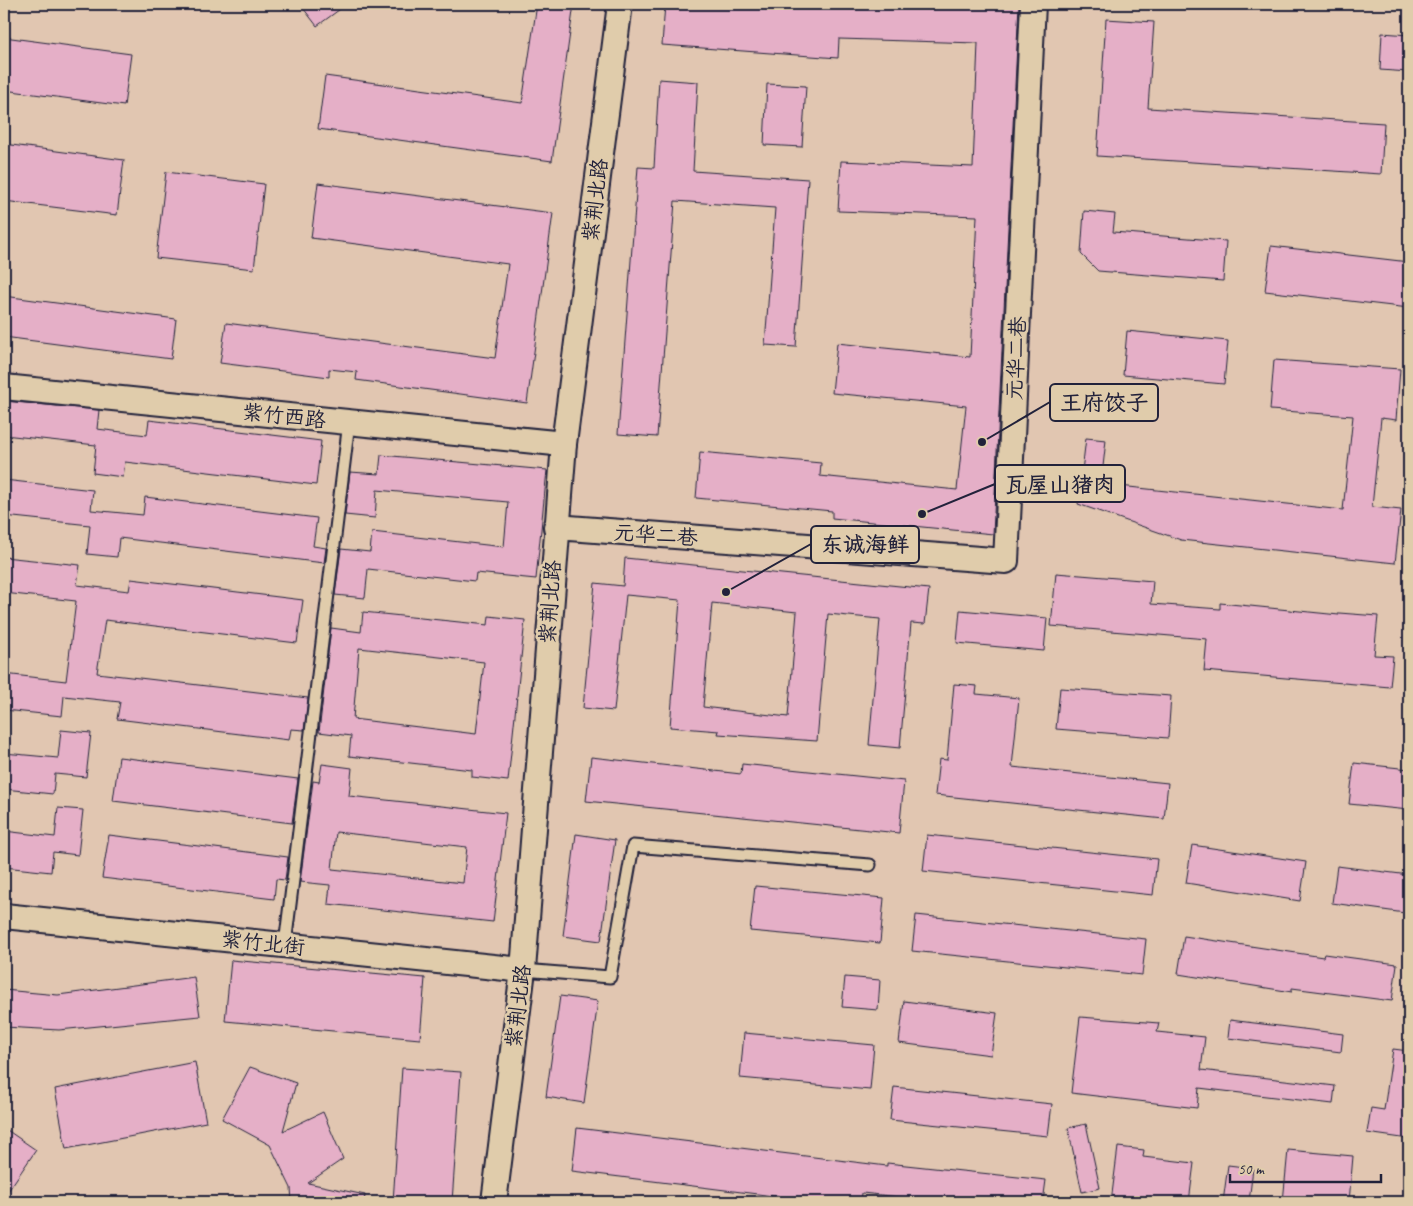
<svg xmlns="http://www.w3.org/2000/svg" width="1413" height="1206" viewBox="0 0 1413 1206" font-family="Caveat,'LXGW WenKai TC',sans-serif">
	<rect width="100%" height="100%" fill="#e1c6b1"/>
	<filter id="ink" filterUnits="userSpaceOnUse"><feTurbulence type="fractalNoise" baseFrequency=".02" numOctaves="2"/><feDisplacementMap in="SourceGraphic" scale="10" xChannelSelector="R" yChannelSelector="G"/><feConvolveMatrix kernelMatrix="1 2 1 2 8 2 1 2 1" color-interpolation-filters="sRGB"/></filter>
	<g filter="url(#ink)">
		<g fill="#e5afc7" stroke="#22223b" fill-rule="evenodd">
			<polygon points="300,4 347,4 317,26"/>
			<polygon points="537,4 574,4 552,161 318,129 325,76 522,103"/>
			<polygon points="665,4 1019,4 993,534 832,518 832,511 696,498 700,452 821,463 820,476 957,490 966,406 832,393 837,343 970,357 977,216 838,211 841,161 973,167 978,43 839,39 838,58 662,45"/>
			<polygon points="1106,19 1154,22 1148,108 1384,123 1381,174 1097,156"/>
			<polygon points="1382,33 1409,35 1409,72 1380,70"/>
			<polygon points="4,37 131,54 124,106 4,90"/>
			<polygon points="659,79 698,82 693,171 808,179 796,347 765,345 775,208 675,201 657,437 618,434 638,167 654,168"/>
			<polygon points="767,84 806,86 802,147 764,145"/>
			<polygon points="4,144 124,160 117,215 4,201"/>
			<polygon points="166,172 264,184 254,269 156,258"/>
			<polygon points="318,183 553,213 527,403 356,380 357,372 329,369 329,377 220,363 226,323 495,358 508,264 311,238"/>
			<polygon points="1084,211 1115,214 1113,232 1226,241 1223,281 1098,271 1081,254"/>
			<polygon points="1271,246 1409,262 1409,308 1265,291"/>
			<polygon points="4,296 176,319 171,359 4,337"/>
			<polygon points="1127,331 1228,341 1224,384 1123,375"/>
			<polygon points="1274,360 1400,369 1396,420 1381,418 1372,507 1401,510 1395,563 1181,540 1078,504 1086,438 1106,440 1101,484 1343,510 1353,416 1270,410"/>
			<polygon points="4,401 99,410 97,429 147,435 149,420 321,441 316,485 125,462 123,477 93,473 96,445 4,435"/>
			<polygon points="381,455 547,470 536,579 476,573 475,581 368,569 365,598 335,595 341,549 370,552 372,532 504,547 508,502 377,490 375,518 345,515 350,472 379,474"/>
			<polygon points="4,480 93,490 91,510 143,515 145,497 317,518 313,546 326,548 324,563 119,538 117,557 87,554 90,525 4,516"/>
			<polygon points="4,557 80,565 77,585 129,591 131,579 303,600 297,643 105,620 97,673 308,698 304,730 291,729 289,740 117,719 120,702 64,696 62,716 4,710 4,674 66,681 76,601 4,593"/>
			<path d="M625,558l304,31 -4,35 -14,-1 -11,125 -31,-3 11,-126 -52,-5 -11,127 -99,-7 1,-3 -49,-4 10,-127 -54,-5 -12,116 -31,-3 12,-125 28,3zM712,603l85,9 -9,105 -85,-10z"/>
			<polygon points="1056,573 1153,581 1151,604 1220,609 1220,603 1339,615 1339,613 1378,616 1374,655 1393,656 1390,687 1204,671 1207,639 1051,626"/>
			<polygon points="960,610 1047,618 1044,651 957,643"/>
			<path d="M363,612l125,13 1,-9 36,4 -17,161 -36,-4v-7l-123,-14 2,-20 -32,-4 12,-104 30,4zM359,648l125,14 -8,72 -123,-15z"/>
			<polygon points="954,684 977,686 976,694 1019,698 1012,767 1168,783 1164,819 935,795 939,759 947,760"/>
			<polygon points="1060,688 1171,696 1168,738 1056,729"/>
			<polygon points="61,730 91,733 86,777 55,774 53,794 4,789 4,753 58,758"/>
			<polygon points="119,757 298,779 292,823 113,801"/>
			<polygon points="591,757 741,774 742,764 904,781 899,833 586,801"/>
			<polygon points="1354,763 1409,769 1409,810 1349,804"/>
			<path d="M322,764l30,4 -3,28 157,17 -13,109 -165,-18 2,-19 -30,-3 13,-101 6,1zM336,832l131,15 -4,36 -131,-14z"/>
			<polygon points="58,808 83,810 78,855 53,852 51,872 4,867 4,831 55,837"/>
			<polygon points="576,834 615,840 601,941 563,936"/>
			<polygon points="109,835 288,857 285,880 276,879 274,899 102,878"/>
			<polygon points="927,835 1157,859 1153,895 923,871"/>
			<polygon points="1192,845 1306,862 1300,901 1186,883"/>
			<polygon points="1337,866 1409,875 1405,913 1332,903"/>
			<polygon points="755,886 884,898 880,943 750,931"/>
			<polygon points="916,915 1146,939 1142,975 912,951"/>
			<polygon points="1184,936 1323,957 1324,954 1397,964 1392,1001 1292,988 1292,992 1178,974"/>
			<polygon points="231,960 425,978 420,1039 225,1021"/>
			<polygon points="194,977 200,1016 59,1030 4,1027 4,990 58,995"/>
			<polygon points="845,977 880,980 878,1010 842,1007"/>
			<polygon points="560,996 598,1001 584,1103 546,1097"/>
			<polygon points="904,1001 997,1013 991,1055 899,1043"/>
			<polygon points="1080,1017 1159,1023 1157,1032 1205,1037 1201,1070 1335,1086 1333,1104 1199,1088 1197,1108 1071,1093"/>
			<polygon points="1230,1020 1343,1034 1341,1052 1228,1038"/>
			<polygon points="744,1033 874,1045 870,1090 740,1078"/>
			<polygon points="1393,1049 1409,1051 1409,1085 1405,1112 1409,1113 1409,1139 1367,1133 1371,1108 1384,1110"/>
			<polygon points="195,1062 206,1122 66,1149 55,1089"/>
			<polygon points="250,1067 296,1083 283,1131 323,1112 343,1159 308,1183 365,1195 364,1202 292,1202 291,1188 270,1145 222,1119"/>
			<polygon points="402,1068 461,1072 452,1202 393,1202"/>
			<polygon points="894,1087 1052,1104 1048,1136 890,1120"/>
			<polygon points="1086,1124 1100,1188 1082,1192 1068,1128"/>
			<polygon points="4,1128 36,1150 4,1197"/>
			<polygon points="577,1128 887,1166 887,1163 1046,1180 1043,1202 946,1202 862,1193 861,1202 822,1202 572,1171"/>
			<polygon points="1118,1147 1144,1150 1143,1157 1194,1163 1189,1202 1111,1202"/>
			<polygon points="1288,1150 1353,1156 1349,1202 1283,1202"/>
			<polygon points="1228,1165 1253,1168 1249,1202 1223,1202"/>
		</g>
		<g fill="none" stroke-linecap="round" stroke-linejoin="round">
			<defs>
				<g id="service">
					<polyline points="285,945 349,422"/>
					<polyline points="523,970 610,977 633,846 870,865"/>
				</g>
				<g id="minor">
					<polyline points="4,387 564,444"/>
					<polyline points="556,527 1006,561 1033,4"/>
					<polyline points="4,916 523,970"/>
					<polyline points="494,1202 523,970 564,444 620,4"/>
				</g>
			</defs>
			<use href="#service" stroke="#22223b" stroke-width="15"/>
			<use href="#minor" stroke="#22223b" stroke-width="28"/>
			<use href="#service" stroke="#e0ccab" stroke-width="11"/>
			<use href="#minor" stroke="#e0ccab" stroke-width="24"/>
		</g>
	</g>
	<g text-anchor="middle" stroke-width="5" stroke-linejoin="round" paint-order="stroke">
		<g font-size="21" fill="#22223b" stroke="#e0ccab">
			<text transform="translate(595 200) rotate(-83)" y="7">紫荆北路</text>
			<text transform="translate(1016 358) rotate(-87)" y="7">元华二巷</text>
			<text transform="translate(284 416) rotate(6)" y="7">紫竹西路</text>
			<text transform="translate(656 535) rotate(4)" y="7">元华二巷</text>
			<text transform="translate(550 602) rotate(-86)" y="7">紫荆北路</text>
			<text transform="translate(263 943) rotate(6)" y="7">紫竹北街</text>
			<text transform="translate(518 1006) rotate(-83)" y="7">紫荆北路</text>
		</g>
	</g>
	<path fill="none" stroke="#22223b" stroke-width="2" d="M982 442L1050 402M922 514L995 484M726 592L811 544"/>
	<g fill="#22223b" stroke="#e0ccab" stroke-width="2">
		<circle cx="982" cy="442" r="5"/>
		<circle cx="922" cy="514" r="5"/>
		<circle cx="726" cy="592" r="5"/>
	</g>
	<g fill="#e0ccab" stroke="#22223b" stroke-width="2">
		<rect x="1050" y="384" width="108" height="37" rx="5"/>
		<rect x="995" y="465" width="130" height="37" rx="5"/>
		<rect x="811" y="526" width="108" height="37" rx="5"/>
	</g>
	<g font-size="22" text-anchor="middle" font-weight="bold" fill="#22223b">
		<text x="1104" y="410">王府饺子</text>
		<text x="1060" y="492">瓦屋山猪肉</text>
		<text x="865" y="552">东诚海鲜</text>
	</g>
	<rect width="1413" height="1206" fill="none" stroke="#e0ccab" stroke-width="20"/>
	<rect x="10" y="10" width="1393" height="1186" fill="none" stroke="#22223b" stroke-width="2" filter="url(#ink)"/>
	<path d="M1230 1174v8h151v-8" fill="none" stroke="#22223b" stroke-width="2.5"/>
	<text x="1238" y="1174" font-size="15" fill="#22223b" stroke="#e0ccab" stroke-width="4" paint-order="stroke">50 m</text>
</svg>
